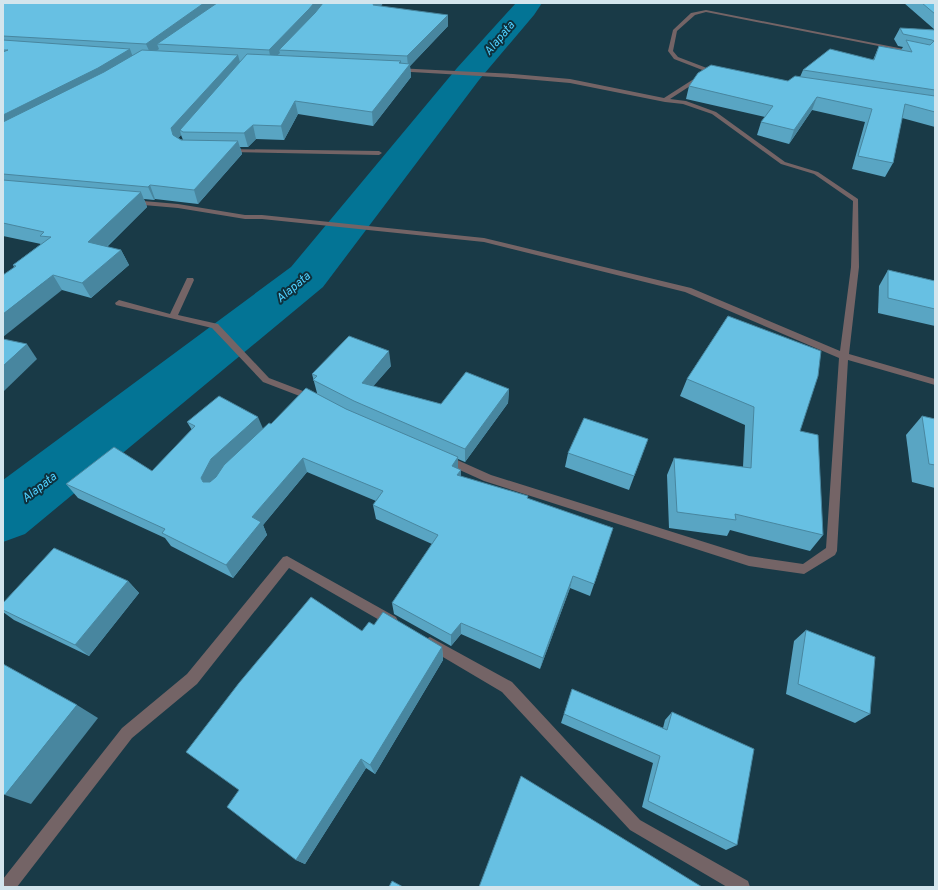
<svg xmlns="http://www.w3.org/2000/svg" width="938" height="890" viewBox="0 0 938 890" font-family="Overpass,sans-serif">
	<rect width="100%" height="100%" fill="#193a47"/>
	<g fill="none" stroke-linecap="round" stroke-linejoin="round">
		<polygon fill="#037495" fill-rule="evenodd" points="516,3 542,3 534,15 479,80 323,287 25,534 3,542 3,480 291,267 457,68"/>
		<g fill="#746466" fill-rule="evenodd">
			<polygon points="706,10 914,51 916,52 914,53 706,12 695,15 677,31 673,51 678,57 712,70 713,71 710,73 674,59 668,51 673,30 691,13"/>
			<polygon points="396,68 513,74 570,79 664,98 700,75 704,75 704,77 670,99 686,101 716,112 785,162 818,172 858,199 859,267 849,354 935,379 935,385 848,360 837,551 835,555 804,574 749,566 484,481 442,462 441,459 442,456 446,455 491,475 749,556 803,564 826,548 839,358 685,292 484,242 262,219 245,219 178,208 132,204 129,202 132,200 178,204 245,215 262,215 484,238 691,288 840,351 851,267 853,201 814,174 781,164 712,114 683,104 665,102 570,83 513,78 394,71 394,69"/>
			<polygon points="227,149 379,151 382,153 379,155 229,152 227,151"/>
			<polygon points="187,278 193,278 194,280 178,315 218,324 269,378 316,396 318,398 316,400 310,400 263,382 212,328 116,305 115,303 119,300 170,314"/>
			<polygon points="287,556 396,617 398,621 396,625 392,627 388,625 289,568 197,684 132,738 17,887 3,887 3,879 122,728 187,674 283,557"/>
			<polygon points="430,637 512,682 640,820 748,881 750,887 727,887 630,830 502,692 426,647 424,643 426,639"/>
		</g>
	</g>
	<g fill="#59a5c3" fill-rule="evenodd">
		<path d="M3,3h380l-2,3 67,20 -38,40 1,11 -38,49 -75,-12 -14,26 -28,-1 -8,8h-8l2,7 -44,50 -43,-5 -1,1 -10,-1 3,8 -40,40 14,3 8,15 -38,33 -29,-8 -48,-23 -1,-2 28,-21 -38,-8zM181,135l2,5 -5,-2z"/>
		<polygon points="904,3 935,3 935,127 902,118 893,163 885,177 852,169 865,122 812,110 789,144 757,135 761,122 765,117 686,99 689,86 788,81 800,77 803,70 873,60 879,46 901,50 903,47 898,46 894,39 900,28 935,30"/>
		<polygon points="888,270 935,281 935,326 878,313 879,286"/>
		<polygon points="728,316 800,431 823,535 810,551 730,530 727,536 669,528 667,475 674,458 743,467 745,425 680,396 687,379"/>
		<polygon points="391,366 373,386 441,404 509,389 508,403 465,462 458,459 458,469 461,470 461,477 528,496 528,499 613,528 590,596 570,588 540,669 461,634 451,646 394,614 392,603 432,544 376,519 373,505 376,501 307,472 263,525 267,535 233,578 171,546 165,538 78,498 66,484 152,471 192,430 187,422 263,429 271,424 317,393 312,374"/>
		<polygon points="922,416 935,419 935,488 912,482 906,435"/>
		<polygon points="648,439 629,490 565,467 568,453"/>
		<polygon points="128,581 139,593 89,656 14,620 3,612 3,603"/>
		<polygon points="374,625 442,647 443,660 375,774 366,768 305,864 296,860 362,631"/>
		<polygon points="806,630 870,714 855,723 786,694 794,641"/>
		<polygon points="572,689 663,728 665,720 672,712 737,845 726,850 642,807 653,763 561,723"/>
	</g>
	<g fill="#48869f">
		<polygon points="204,3 228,3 157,44 159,49 151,55 146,44"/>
		<polygon points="314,3 324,3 311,20 279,50 280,53 271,61 269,50"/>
		<polygon points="374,3 383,3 374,16 373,5"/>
		<polygon points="448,15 448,26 410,66 411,77 373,126 372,112 399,63 401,61 402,74 408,66 407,56"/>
		<polygon points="130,49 134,60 3,131 3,115"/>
		<polygon points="238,55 241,66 180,130 181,135 176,141 173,135 171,128"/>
		<polygon points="817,97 812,110 789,144 794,130"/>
		<polygon points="295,101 298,114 284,140 281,126"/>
		<polygon points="253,125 256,139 248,147 244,133"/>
		<polygon points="238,141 242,154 198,204 194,190"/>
		<polygon points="150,185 155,199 154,200 148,187"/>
		<polygon points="141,192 147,207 96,257 88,242"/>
		<polygon points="121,250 129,265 91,298 82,283"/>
		<polygon points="53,275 62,290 3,337 3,314"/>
		<polygon points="27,344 37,359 3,392 3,366"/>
		<polygon points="389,351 391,366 364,397 362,383"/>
		<polygon points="509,389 508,403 465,462 465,449"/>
		<polygon points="258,417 264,431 209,491 201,478 211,459"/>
		<polygon points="458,457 458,471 452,466"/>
		<polygon points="303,458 307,472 263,525 267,535 233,578 226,565 252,517"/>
		<polygon points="461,470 461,484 457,475"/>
		<polygon points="573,576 570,588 540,669 543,658"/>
		<polygon points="128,581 139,593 89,656 75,645"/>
		<polygon points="461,623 461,634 451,646 451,635"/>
		<polygon points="442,647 443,660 375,774 370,765"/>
		<polygon points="77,705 98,718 31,804 5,795"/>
		<polygon points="361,759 366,768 305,864 296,860"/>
	</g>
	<g fill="#67c0e3" stroke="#48869f">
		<polygon points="3,3 204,3 146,44 3,36"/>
		<polygon points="217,3 314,3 309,9 269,50 157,44"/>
		<polygon points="323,3 374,3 373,5 448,15 407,56 279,50 315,13"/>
		<polygon points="922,3 935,3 935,14"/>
		<polygon points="900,28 935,30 935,90 803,70 830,49 874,60 879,46 912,52 906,40 930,45 934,41 932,40 903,34"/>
		<polygon points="3,40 130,49 98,68 3,115 3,52 8,50 3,50"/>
		<polygon points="142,50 238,55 171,128 173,135 181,140 238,141 194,190 150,185 148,187 3,174 3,122 104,72"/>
		<polygon points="247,54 401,61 399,63 410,64 372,112 295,101 281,126 253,125 244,133 183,132 180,130"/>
		<polygon points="711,65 788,81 795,76 935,96 935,112 905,104 893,163 858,156 872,109 817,97 794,130 761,122 773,106 689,86 698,73"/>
		<polygon points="3,180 141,192 88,242 121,250 82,283 53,275 3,314 3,275 16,266 13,265 51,237 40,236 44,232 3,223"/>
		<polygon points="888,270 935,281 935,309 888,298"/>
		<polygon points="728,316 821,351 818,376 800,431 818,435 823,535 735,514 736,520 677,512 674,458 751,468 754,407 687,379"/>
		<polygon points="349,336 389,351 362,383 441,404 466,372 509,389 465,449 354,401 313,380 317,376 312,374"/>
		<polygon points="3,339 27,344 3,366"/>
		<polygon points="306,388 346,409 458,457 452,466 461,470 457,475 528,496 527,498 613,528 594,584 573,576 543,658 461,623 451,635 392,603 438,535 373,505 383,491 303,458 252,517 261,522 226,565 162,533 165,529 66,484 114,447 152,471 195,426 187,422 219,396 258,417 211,459 201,478 203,482 210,482 216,477 224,465 269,423 271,424"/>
		<polygon points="922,416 935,419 935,465 929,464"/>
		<polygon points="584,418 648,439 634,476 568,453"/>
		<polygon points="54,548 128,581 75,645 3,610 3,603"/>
		<polygon points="311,597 362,631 369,622 374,625 383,612 442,647 370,765 361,759 296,860 227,807 239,790 186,752 239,683"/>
		<polygon points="806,630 875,657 870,714 798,684"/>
		<polygon points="3,664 77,705 5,795 3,793"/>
		<polygon points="572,689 667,730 672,712 754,749 737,845 648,801 660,756 564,714"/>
		<polygon points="521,776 702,887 479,887"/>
		<polygon points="392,881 403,887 389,887"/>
	</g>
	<g text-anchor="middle" stroke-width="4" stroke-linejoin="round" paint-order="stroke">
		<g font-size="12" font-style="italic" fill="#4fd0ff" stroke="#0e303c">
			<text transform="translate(499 38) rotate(-50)" y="4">Alapata</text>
			<text transform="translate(293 287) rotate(-40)" y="4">Alapata</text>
			<text transform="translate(39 487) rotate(-38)" y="4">Alapata</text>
		</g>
	</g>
	<rect width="938" height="890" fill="none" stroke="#d3e5ed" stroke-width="8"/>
</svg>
